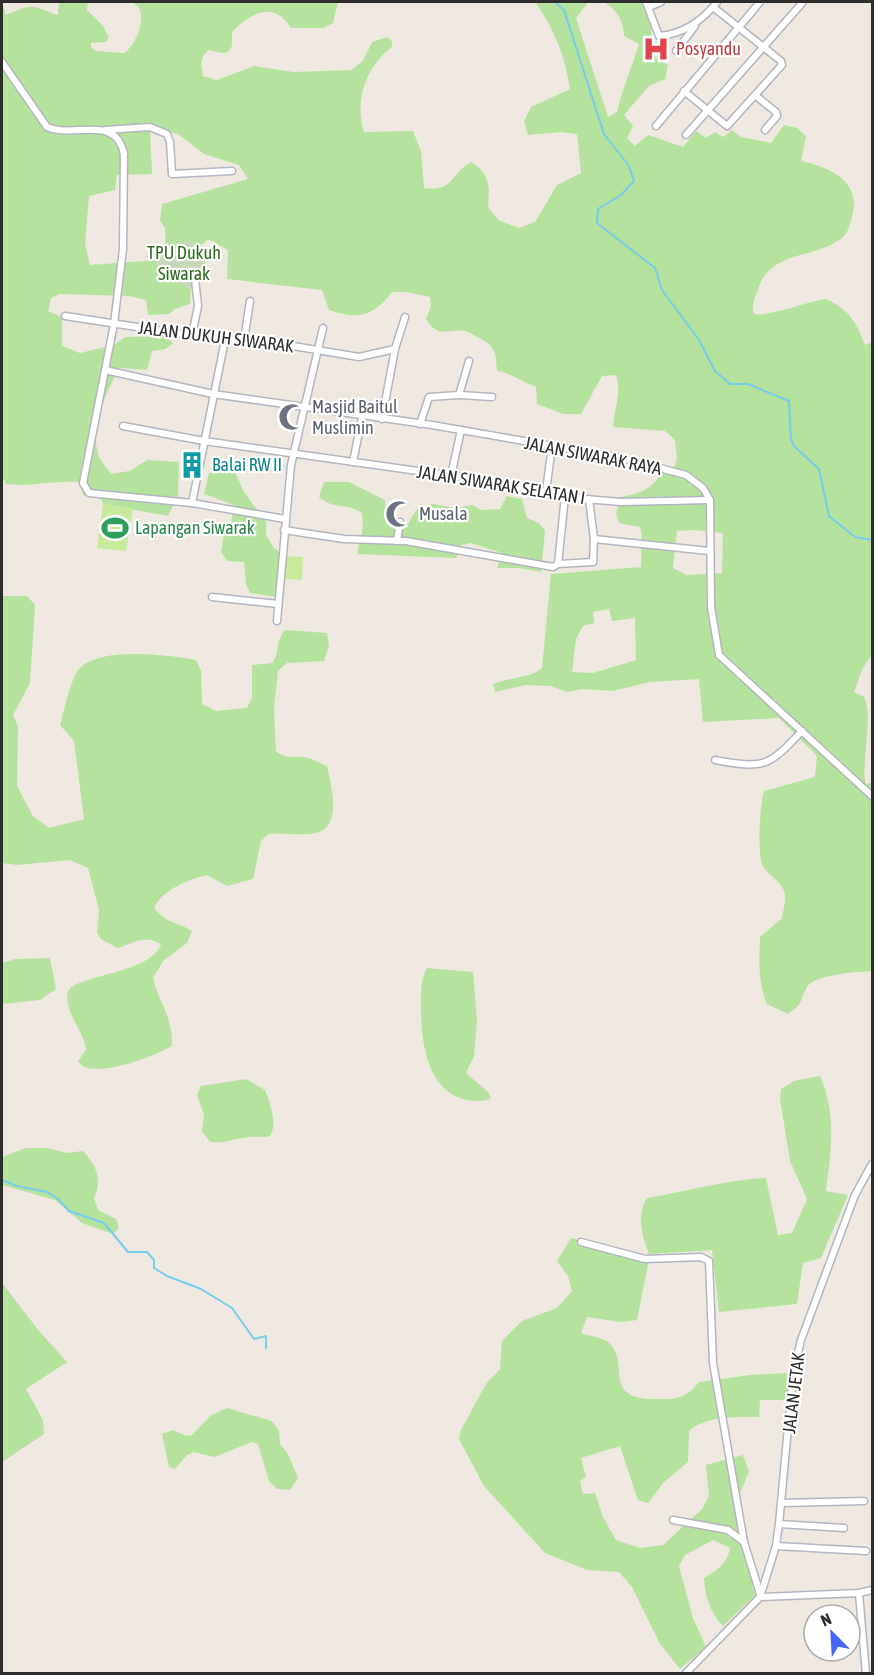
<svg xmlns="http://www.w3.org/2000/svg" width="874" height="1675" viewBox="0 0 874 1675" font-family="'Asap Condensed',sans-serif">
	<rect width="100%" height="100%" fill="#eee8e0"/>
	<g fill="#b5e39e" fill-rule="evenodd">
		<path d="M2,2l4,13c28,-12 24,-10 52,0l1,-13h29l-1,8 16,16 6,12 -3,4 -15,1v4l5,4 28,2c10,-6 19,-27 17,-40 -1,-5 -5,-8 -8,-11h205l-5,21 -10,5h-32c-17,-28 -41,-15 -59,4v14l-4,6 -6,1 -13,-3c-10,8 -8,14 -6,26l14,4 37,-14 39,6 58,-2 12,-9 9,-19 15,-5 5,4v6c-26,19 -38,54 -28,85l49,-1 8,20 3,37c30,4 25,-13 47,-26 19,12 19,24 17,45l10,13 21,8 16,-6 22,-37 24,-12 -4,-39 -16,-2 -33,3 -4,-14 7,-14 39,-18c-5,-33 -16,-61 -35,-87h53l-12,16 32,99 9,-5c5,-23 15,-45 22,-68l-15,-8c-1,-16 -6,-25 -20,-34h37l10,25 1,28 16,10 -3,14 -16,7 -25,29 9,11 -6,12 8,8 13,-11 35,12 13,-16 10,7 9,-6 8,5 9,-7 9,7 30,6 13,-18 13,3 9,8 -5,25c29,6 61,20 51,56 -2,8 -4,16 -10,21 -28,22 -73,11 -85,54 -3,8 -6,14 -3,22 10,4 55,-13 72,-15 23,10 31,24 39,46l7,-3v312l-10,16 -8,22 10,5c10,17 -4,72 2,87l6,-1v188c-14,1 -57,3 -65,16 -8,15 -3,16 -19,27l-21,-10c-9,-21 -8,-45 -7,-67l22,-19c1,-7 4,-17 3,-23 -2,-16 -21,-19 -24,-34 -3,-13 -1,-57 3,-70l51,-14 2,-21 -38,-38 -76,4 -4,-43 -49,3 -37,9 -30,-2 -16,3 -16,-6 -25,-1 -31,7 -2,-8c16,-7 36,-5 49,-16l9,-94 90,-7 1,-32 -2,-8 -21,-4 -3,-9 5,-17c20,-4 29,-7 41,-24l10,1 5,-15 -2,-19 -10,-9 -52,-4c1,-19 9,-34 3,-52l-14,1 -21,38h-18l-26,-10 -1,-17c-14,-5 -25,-14 -39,-16 -1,-19 -2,-26 -20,-34 -4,-2 -9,-6 -13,-6 -18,-3 -24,9 -38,-12l5,-12 -1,-10 -24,-5h-14c-19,25 -35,28 -63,18l-7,-20 -95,-11 1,-29 -20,-11 -10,10 -10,-8 -22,10 -1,-23 -5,-8 2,-16 86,-25 -9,-14 -35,-11 -26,-20 -28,-5 2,45 -35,1 -2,15 -26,6 -4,48 5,21 67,-5 5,15 29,14 -1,15 -15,5 -6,5 -21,1 -2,-15 -17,-4 -69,-2 -9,4 -3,13 14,6v29l18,7 34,-8 11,-8 42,-1 6,8 -8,5 -13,2 -5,19 -28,-2c-13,26 -29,57 -21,86 2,7 9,14 13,20l19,-3 17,-11 32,2 -1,34 -10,20 -65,-12 -2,-5 -18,-4 -4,-13c-27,-2 -49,5 -73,2l-4,-8zM694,530l29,3 -1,40 -35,2 -14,-7 4,-37zM609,609l3,12 23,-3 1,42 -43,13 -21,-1 4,-33 7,-13 11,-3 -1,-11z"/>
		<polygon points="234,470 244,492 266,522 266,535 274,548 286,556 284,598 250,593 246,584 244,562 227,561 221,552 224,534 230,530 234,505 204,494 209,473"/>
		<path d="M324,482h25l36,18 1,14 4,9 18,1 8,-14 16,-6 24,4 16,-3 9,5 19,-1 7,-13 15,3 5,19 12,5 6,8 -4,41 -22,-4h-22l5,-15 -31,-10 -10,2 -5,13 -99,-4 6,-26 -1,-15c-16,-11 -26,-2 -43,-16z"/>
		<path d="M2,596h25l8,9 -5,78 -17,32 5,12 -1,59 16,30 16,12 35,-9 -10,-78 -14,-16c5,-16 8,-38 17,-53 16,-27 93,-17 119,-12l5,11 1,33 14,7 31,-3 5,-10v-33l20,-2c8,-10 3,-21 13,-33l42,3 2,13 -5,15 -37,2 -9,8 -4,37 2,43c10,9 21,4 33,7 6,2 12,6 18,8 4,19 16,60 -11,67 -14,3 -32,0 -47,1l-8,7 -8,38 -26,7 -20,-11c-20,5 -42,14 -53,32 10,16 24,15 38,24l-5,12 -24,18 -10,17c6,25 20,39 19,68 -20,11 -69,30 -90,20l-4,-5 8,-11c-2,-19 -23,-39 -18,-58 5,-17 84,-18 93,-48 -18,-10 -26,-1 -44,4l-16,-9 -4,-6 2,-23 -11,-42 -18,-8 -53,5 -15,-2z"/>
		<polygon points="50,958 56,989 40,1000 2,1004 2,963 15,959"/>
		<path d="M427,968l46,4 4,49 -3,35 -8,17 22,19 3,6 -3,2c-55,9 -67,-48 -67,-90 0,-14 -1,-30 6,-42z"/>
		<path d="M820,1076c17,39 11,75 6,115l22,4 -27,63 -18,5 -6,41 -78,8 -7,-62 -62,4 -13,66 -16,2 -34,-5 -6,16c7,3 21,4 27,9 25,21 -11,60 55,57 17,0 26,-4 36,-17l51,-7 38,-2 -1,27h-27l-1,17c-22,0 -53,-2 -70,14l-1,31 -25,21 -15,20 -10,-3 -18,-54 -39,12 5,19 -6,4 3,13 12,-1 8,24 13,23 24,8 23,-3 39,-36 7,-13 -3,-31 37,-10 6,17 -10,23 -5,5 21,95 -32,31c-13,-13 -18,-30 -19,-48 13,-8 23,-14 26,-30l-17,-8 -28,15 -6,11 14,52 13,29 -26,22 -20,-25 -28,-57 -13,-15 -32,-2 -42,-17 -61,-67 -25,-47 2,-9 25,-46 14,-15 2,-28 20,-20 35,-13 15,-17 -4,-15 -11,-15 14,-23 72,18 6,-2c-7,-18 -13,-39 -2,-56 40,-6 78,-18 119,-20l12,57 14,-2 15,-34 -17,-38 -10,-62 1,-10 13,-8z"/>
		<path d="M246,1079l19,11c5,13 13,33 5,46 -7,2 -12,0 -20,1 -14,1 -26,7 -40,5l-8,-11 2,-16 -7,-20 4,-9z"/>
		<path d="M26,1148h22l19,5 16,-2c13,14 20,29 11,47l4,12 18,9 3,9 -6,6 -31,-11 -27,-23 -53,-15v-28z"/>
		<polygon points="2,1283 39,1331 67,1362 26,1389 43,1420 44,1434 2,1462"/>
		<polygon points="227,1408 272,1421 279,1431 280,1444 288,1454 298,1478 290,1490 277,1489 269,1481 258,1444 252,1442 214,1457 194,1452 187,1455 175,1469 169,1467 162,1434 173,1430 186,1436 192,1435 210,1416"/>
	</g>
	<polygon fill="#c7d8b8" points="188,240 205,255 204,276 191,289 162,275 156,255"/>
	<g fill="#c8ea9b">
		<polygon points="103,504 133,508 126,551 97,548"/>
		<polygon points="286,556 303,557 302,580 285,579"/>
	</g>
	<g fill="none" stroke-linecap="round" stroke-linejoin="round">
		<g stroke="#76cded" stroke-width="2">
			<polyline points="555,2 564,10 604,134 629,166 634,181 621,195 598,209 597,223 655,268 662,290 699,340 715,371 730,384 748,384 789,401 791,440 794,446 819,469 829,516 855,537 872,540"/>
			<polyline points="2,1180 17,1186 47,1192 58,1199 69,1211 104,1223 128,1252 147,1252 154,1260 154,1268 167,1276 201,1289 232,1308 254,1339 266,1336 266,1348"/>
		</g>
		<defs>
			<g id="minor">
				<path d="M646,2l13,34c25,-2 43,-15 58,-34"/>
				<polyline points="649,7 661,2"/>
				<polyline points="676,51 695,26"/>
				<path d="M2,62l45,65c28,12 68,-14 77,27l-1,95 -9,75 -31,159 6,10 103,10 93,16"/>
				<polyline points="684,91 727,126 782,65 781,61 713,7"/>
				<polyline points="756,96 776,112 777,116 765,130"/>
				<polyline points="656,126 760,2"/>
				<polyline points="105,130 150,127 167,134 170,142 172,174 232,171"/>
				<polyline points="686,135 803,2"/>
				<polyline points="65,316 216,339 263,341 359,357 395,349"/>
				<polyline points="192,335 198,306 195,279"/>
				<polyline points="244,340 250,301"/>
				<polyline points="105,370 213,394 432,425 622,458 686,475 703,488 710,500 711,607 719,655 872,796"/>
				<polyline points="459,395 492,397"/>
				<polyline points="382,419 395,349 405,317"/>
				<polyline points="420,424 429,397 459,395 469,361"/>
				<polyline points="123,426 204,441 461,477 585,499 621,502 710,500"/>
				<polyline points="353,462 362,417"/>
				<polyline points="451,476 461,430"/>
				<polyline points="546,491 552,446"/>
				<polyline points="192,503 225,340"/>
				<polyline points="284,530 344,539 406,541 553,567 558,564 565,496"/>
				<polyline points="594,539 709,551"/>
				<polyline points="397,541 400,522"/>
				<polyline points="558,564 593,562 594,539 589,499"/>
				<polyline points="212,597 278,604"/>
				<polyline points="277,621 291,465 323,328"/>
				<path d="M715,760c50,9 53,7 87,-29"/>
				<polyline points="581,1242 645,1259 701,1257 709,1261 713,1363 744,1542"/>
				<polyline points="782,1503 864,1501"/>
				<polyline points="673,1520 728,1530 744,1542 760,1594"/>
				<polyline points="779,1524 844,1528"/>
				<polyline points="776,1546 866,1551"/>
				<polyline points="859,1593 866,1674"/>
				<polyline points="760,1597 776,1546 779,1524 793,1374 801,1340 855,1195 872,1164"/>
				<polyline points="685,1674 760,1597 859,1593 872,1590"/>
			</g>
		</defs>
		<use href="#minor" stroke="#b3b6c0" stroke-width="9"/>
		<use href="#minor" stroke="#fff" stroke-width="6"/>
	</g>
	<defs>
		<symbol id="hospital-bare" viewBox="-9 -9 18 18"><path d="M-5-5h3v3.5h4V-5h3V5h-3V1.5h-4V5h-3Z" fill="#e0444e" stroke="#fff" stroke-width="2.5" paint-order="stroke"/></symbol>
		<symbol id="mosque-bare" viewBox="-9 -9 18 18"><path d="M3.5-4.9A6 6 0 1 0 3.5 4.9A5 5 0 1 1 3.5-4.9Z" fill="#6b7280" stroke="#fff" stroke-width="2.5" paint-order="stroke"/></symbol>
		<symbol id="building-bare" viewBox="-9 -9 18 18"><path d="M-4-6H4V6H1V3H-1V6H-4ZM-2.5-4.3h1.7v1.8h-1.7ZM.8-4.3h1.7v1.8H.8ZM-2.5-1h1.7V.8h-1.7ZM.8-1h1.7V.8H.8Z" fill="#0f9aa8" stroke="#fff" stroke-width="2.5" paint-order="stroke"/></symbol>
		<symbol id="stadium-bare" viewBox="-9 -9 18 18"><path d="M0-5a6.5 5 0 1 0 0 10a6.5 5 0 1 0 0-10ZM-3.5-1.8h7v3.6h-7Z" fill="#2e9e5b" stroke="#fff" stroke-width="2.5" paint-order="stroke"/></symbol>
	</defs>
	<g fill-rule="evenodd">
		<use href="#hospital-bare" x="637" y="30" width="38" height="38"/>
		<use href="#mosque-bare" x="273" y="398" width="38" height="38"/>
		<use href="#building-bare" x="173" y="446" width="38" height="38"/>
		<use href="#mosque-bare" x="380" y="495" width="38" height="38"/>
		<use href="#stadium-bare" x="96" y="509" width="38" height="38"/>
	</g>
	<g text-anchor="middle" stroke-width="4.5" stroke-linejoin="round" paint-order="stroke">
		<g font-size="18" fill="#be3a42" stroke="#fff" text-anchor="start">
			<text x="676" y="55">Posyandu</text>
		</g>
		<g font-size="18" fill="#2c6b1d" stroke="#fff">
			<text x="184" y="259">TPU Dukuh<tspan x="184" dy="21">Siwarak</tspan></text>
		</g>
		<g font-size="18" fill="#2d2d2d" stroke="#fff">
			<text transform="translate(216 337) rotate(7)" y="6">JALAN DUKUH SIWARAK</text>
			<text transform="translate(593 456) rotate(11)" y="6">JALAN SIWARAK RAYA</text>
			<text transform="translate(501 485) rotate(9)" y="6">JALAN SIWARAK SELATAN I</text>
			<text transform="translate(794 1393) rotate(-83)" y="6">JALAN JETAK</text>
		</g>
		<g font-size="18" fill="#5b616d" stroke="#fff" text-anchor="start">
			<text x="312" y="413">Masjid Baitul<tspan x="312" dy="21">Muslimin</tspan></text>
			<text x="419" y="520">Musala</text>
		</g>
		<g font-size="18" fill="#0d838f" stroke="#fff" text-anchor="start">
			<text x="212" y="471">Balai RW II</text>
		</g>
		<g font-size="18" fill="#27864d" stroke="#fff" text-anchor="start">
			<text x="135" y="534">Lapangan Siwarak</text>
		</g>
	</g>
	<rect width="874" height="1675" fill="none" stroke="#2d2d2d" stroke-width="6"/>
	<g transform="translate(832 1633) rotate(336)"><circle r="28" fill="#ffffff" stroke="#ababab" stroke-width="1.5"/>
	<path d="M0-4.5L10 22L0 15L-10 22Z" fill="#4565f6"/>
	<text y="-9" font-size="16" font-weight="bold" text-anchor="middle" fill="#2d2d2d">N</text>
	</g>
</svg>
